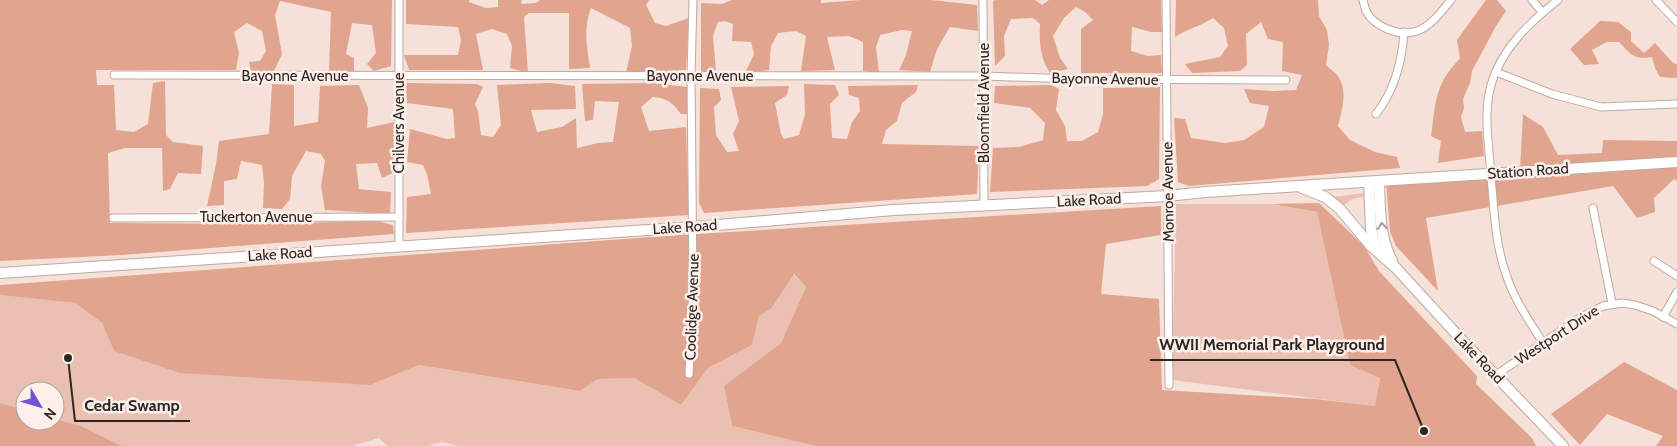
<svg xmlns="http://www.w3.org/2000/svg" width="1677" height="446" viewBox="0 0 1677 446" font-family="Cabin,sans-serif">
	<rect width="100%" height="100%" fill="#f6e1d9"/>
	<g fill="#e9c0b1">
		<polygon points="1365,193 1366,196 1352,199 1343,206 1332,197"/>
		<polygon points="1176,204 1270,204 1317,212 1350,365 1380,377 1375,406 1172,380"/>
		<polygon points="793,274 806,287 781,343 724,386 732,426 816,446 458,446 443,442 427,446 387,446 379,438 352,446 122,446 81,426 55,419 55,391 25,391 25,410 0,403 0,295 75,303 102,323 114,351 370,385 419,365 580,391 598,379 634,378 681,405 708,368 752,345 759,316 771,309"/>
	</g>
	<g fill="#e1a48e">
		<polygon points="0,0 392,0 391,66 374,71 367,64 376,53 372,25 352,23 346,54 354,58 354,71 329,71 331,12 280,1 275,15 282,54 274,71 251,71 249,62 260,61 266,51 262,31 247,23 234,32 239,53 236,70 96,70 97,85 114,85 116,130 134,132 148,124 153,83 165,81 166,135 173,142 203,146 201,174 178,173 170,189 163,191 162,148 125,148 108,153 110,223 263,224 376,221 393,225 394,234 121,255 0,261"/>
		<path d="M406,0h63v2l17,6 12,-1v-7h24l-1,4 15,-1 4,-3h109l-3,5 9,18 11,3 23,-8 -3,52 -60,3 6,-27 -2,-18 -39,-20c-8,21 -4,39 -1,60l-21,1v-56h-40l-5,4 4,56 -18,-5 2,-22 -5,-12 -15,-5 -16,5 7,36h-74l-5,-15h54l3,-15 -3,-13 -52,-3z"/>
		<polygon points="732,0 821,0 821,3 861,0 931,0 977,5 978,31 950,27 937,49 930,72 899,70 906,55 912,31 902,30 880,35 876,47 879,73 863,71 863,42 849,36 827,37 835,70 801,71 806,36 796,31 778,33 771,46 769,70 745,73 754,54 751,42 732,41 733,24 725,21 718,22 713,36 716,72 701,72 701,3 722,4"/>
		<path d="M995,0h40l7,5 7,-5h112l1,32h-11l-19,-5 -1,24 16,5 14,-1 1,18h-81v-44l12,-9 -8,-8 -9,-5 -12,11 -11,18 7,22 8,11 -18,4c-10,-16 -11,-30 -10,-49l-7,-6 -22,1 -7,17 1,20 -10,10 -2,-65z"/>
		<path d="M1176,0h142l1,16 8,14 2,15 -3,20c3,3 9,7 12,11 10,15 4,34 0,50l12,14 25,12 22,5 3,11 -211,18 -11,-4 -4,-64 11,1 6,19 34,5 19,-3 20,-13 5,-21 -19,-3 -6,-14 29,2 23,-1 6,-15 -20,-4 1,-29 -15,-3 -7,-17 -15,12 1,31 -7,6 -48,2 -7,-9 35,-7 8,-11 -4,-18 -11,-10c-12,8 -26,11 -38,19z"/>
		<path d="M1486,0h11l9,11 -10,15 -24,45 -2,12 -7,16 1,9 -3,9 4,15 17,-1 2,25 -46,7 3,-22 -10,-5c3,-19 3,-38 12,-55 4,-8 11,-16 17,-23l-3,-18z"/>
		<path d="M1600,21l18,1 13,10v9l13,12 11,-10 18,20 4,1v14l-17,-1 -5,-9 -3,-11c-19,3 -20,-2 -33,-15h-12l-15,8 7,14 -15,1 -14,-16z"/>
		<path d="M405,83l72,1 6,3 -8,17 3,7 3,24 12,2 8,-12 -4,-40 53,-2 25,3 1,23 -45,1 6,22 25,-5 14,-9 1,30 21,-5 15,-1 6,-40 -24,-1 -2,19 -8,1 -3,-37 70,-1 35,4 1,27h-7c-8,-11 -14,-16 -28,-17l-12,10 8,24 37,-4 3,88 -283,18 1,-36 24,-3 -4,-20 -4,-9 -16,-3 3,-33 37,10 8,-1 -2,-29 -46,-6z"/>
		<polygon points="272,84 294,85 294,126 318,122 320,86 359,85 368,108 367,128 394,122 395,172 382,178 377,163 356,164 359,189 391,192 390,214 325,210 321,186 325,161 321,154 306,151 292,176 290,199 282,209 263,208 264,183 262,165 241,161 237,179 224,181 224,205 207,206 216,164 219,141 269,134"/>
		<polygon points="804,84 835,85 839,95 830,104 832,138 847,139 852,122 860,111 859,98 849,95 848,86 918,85 916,92 902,103 897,121 886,130 882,144 979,146 977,194 704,213 699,203 700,88 719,89 721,100 714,107 716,135 727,152 739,151 733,134 739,121 731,87 789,86 787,95 775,103 781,134 784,139 799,135 805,114"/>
		<polygon points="1051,85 1059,89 1056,110 1065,126 1067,141 1082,141 1098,132 1103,114 1103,88 1160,87 1159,179 1147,186 990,192 993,148 1019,147 1043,140 1045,123 1030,108 994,103 995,86"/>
		<polygon points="1523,114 1543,127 1558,155 1602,153 1603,140 1677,141 1677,181 1674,179 1654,198 1655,212 1637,218 1613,186 1426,218 1438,291 1396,246 1390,232 1386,181 1520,171"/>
		<polygon points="1319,203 1364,246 1379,271 1477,376 1476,384 1532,438 1536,446 816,446 732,426 724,386 781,343 806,287 794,274 771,309 759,316 752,345 708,368 681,405 634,378 598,379 580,391 419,365 370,385 180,373 114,351 102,323 75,303 0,295 0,285 679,235 1161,206 1161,235 1106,244 1101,294 1159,299 1162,390 1316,399 1375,406 1380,378 1350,365 1317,212 1271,204"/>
		<polygon points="1624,362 1677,390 1677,446 1656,446 1663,436 1607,414 1580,445 1551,414"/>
		<polygon points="0,403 25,410 25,421 55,421 55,419 81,426 122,446 0,446"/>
	</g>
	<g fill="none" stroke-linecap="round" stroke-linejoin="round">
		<defs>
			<g id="street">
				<polyline points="399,0 399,246"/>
				<polyline points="983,0 984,205"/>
				<polyline points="1166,0 1169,385"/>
				<path d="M1363,0c1,4 2,8 3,11 8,16 34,26 51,20 14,-5 25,-20 34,-31"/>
				<polyline points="1532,0 1542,12"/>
				<polyline points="1656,0 1677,22"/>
				<polyline points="1496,72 1552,94 1601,107 1677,104"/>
				<polyline points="114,75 984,76 1071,79 1286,80"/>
				<path d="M1376,114c19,-24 26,-52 28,-82"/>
				<polyline points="1593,208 1612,303"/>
				<polyline points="113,218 399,217"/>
				<polyline points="1654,261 1677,276"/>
				<polyline points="1663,317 1677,292"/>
				<path d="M1543,343c-13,-21 -28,-42 -36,-66 -12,-32 -13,-68 -16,-101 -2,-30 -8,-62 0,-91 10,-36 39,-63 67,-85"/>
				<polyline points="689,374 693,288 691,76 693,0"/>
				<polyline points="1496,375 1578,319 1603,306 1623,303 1635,305 1653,311 1677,324"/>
			</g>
			<g id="secondary">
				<polyline points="1369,182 1371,229 1376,248"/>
				<path d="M1379,182c1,27 0,54 13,79"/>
				<polyline points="1302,188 1325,197 1339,208 1371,246 1396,268 1460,338 1563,446"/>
				<polyline points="0,273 694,227 894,210 1168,196 1205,192 1677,162"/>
			</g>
		</defs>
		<use href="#street" stroke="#bda9a2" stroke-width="9"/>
		<use href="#secondary" stroke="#bda9a2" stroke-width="12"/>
		<use href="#street" stroke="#fff" stroke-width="7"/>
		<use href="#secondary" stroke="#fff" stroke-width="10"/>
	</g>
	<defs><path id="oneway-chevron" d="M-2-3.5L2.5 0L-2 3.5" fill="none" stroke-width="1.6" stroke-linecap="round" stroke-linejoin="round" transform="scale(1.25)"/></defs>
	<use stroke="#a19d9c" href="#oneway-chevron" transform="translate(1382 226) rotate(-96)"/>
	<g text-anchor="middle" stroke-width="5" stroke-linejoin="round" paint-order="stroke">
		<g font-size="15" fill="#2e2623" stroke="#fdf0eb">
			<text x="295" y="81">Bayonne Avenue</text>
			<text x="700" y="81">Bayonne Avenue</text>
			<text transform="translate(1105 79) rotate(1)" y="5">Bayonne Avenue</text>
			<text transform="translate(984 103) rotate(-90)" y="5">Bloomfield Avenue</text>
			<text transform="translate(399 123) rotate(-90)" y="5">Chilvers Avenue</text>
			<text transform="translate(1528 171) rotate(-4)" y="5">Station Road</text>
			<text transform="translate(1168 192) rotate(-91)" y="5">Monroe Avenue</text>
			<text transform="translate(1089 200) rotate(-3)" y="5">Lake Road</text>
			<text x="256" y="222">Tuckerton Avenue</text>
			<text transform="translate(685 227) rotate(-4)" y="5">Lake Road</text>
			<text transform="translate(280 254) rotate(-4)" y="5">Lake Road</text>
			<text transform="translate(692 307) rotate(-88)" y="5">Coolidge Avenue</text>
			<text transform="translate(1557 335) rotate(-33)" y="5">Westport Drive</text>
			<text transform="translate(1479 358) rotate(46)" y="5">Lake Road</text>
		</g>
	</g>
	<path fill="none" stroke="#2e2623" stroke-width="2" d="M1424 431L1395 360H1150M68 358L75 421H190"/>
	<g fill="#2e2623" stroke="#fdf0eb" stroke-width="2">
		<circle cx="1424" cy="431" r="5"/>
		<circle cx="68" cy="358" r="5"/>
	</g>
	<g font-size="16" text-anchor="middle" font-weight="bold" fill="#2e2623" stroke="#fdf0eb" stroke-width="5" stroke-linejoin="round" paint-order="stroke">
		<text x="1272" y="350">WWII Memorial Park Playground</text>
		<text x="132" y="411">Cedar Swamp</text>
	</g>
	<g transform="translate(40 406) rotate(128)"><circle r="24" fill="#fdf0eb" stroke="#aa9f9b"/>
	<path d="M0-4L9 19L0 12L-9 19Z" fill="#7153cd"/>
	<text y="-8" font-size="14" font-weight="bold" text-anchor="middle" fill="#2e2623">N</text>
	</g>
</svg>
